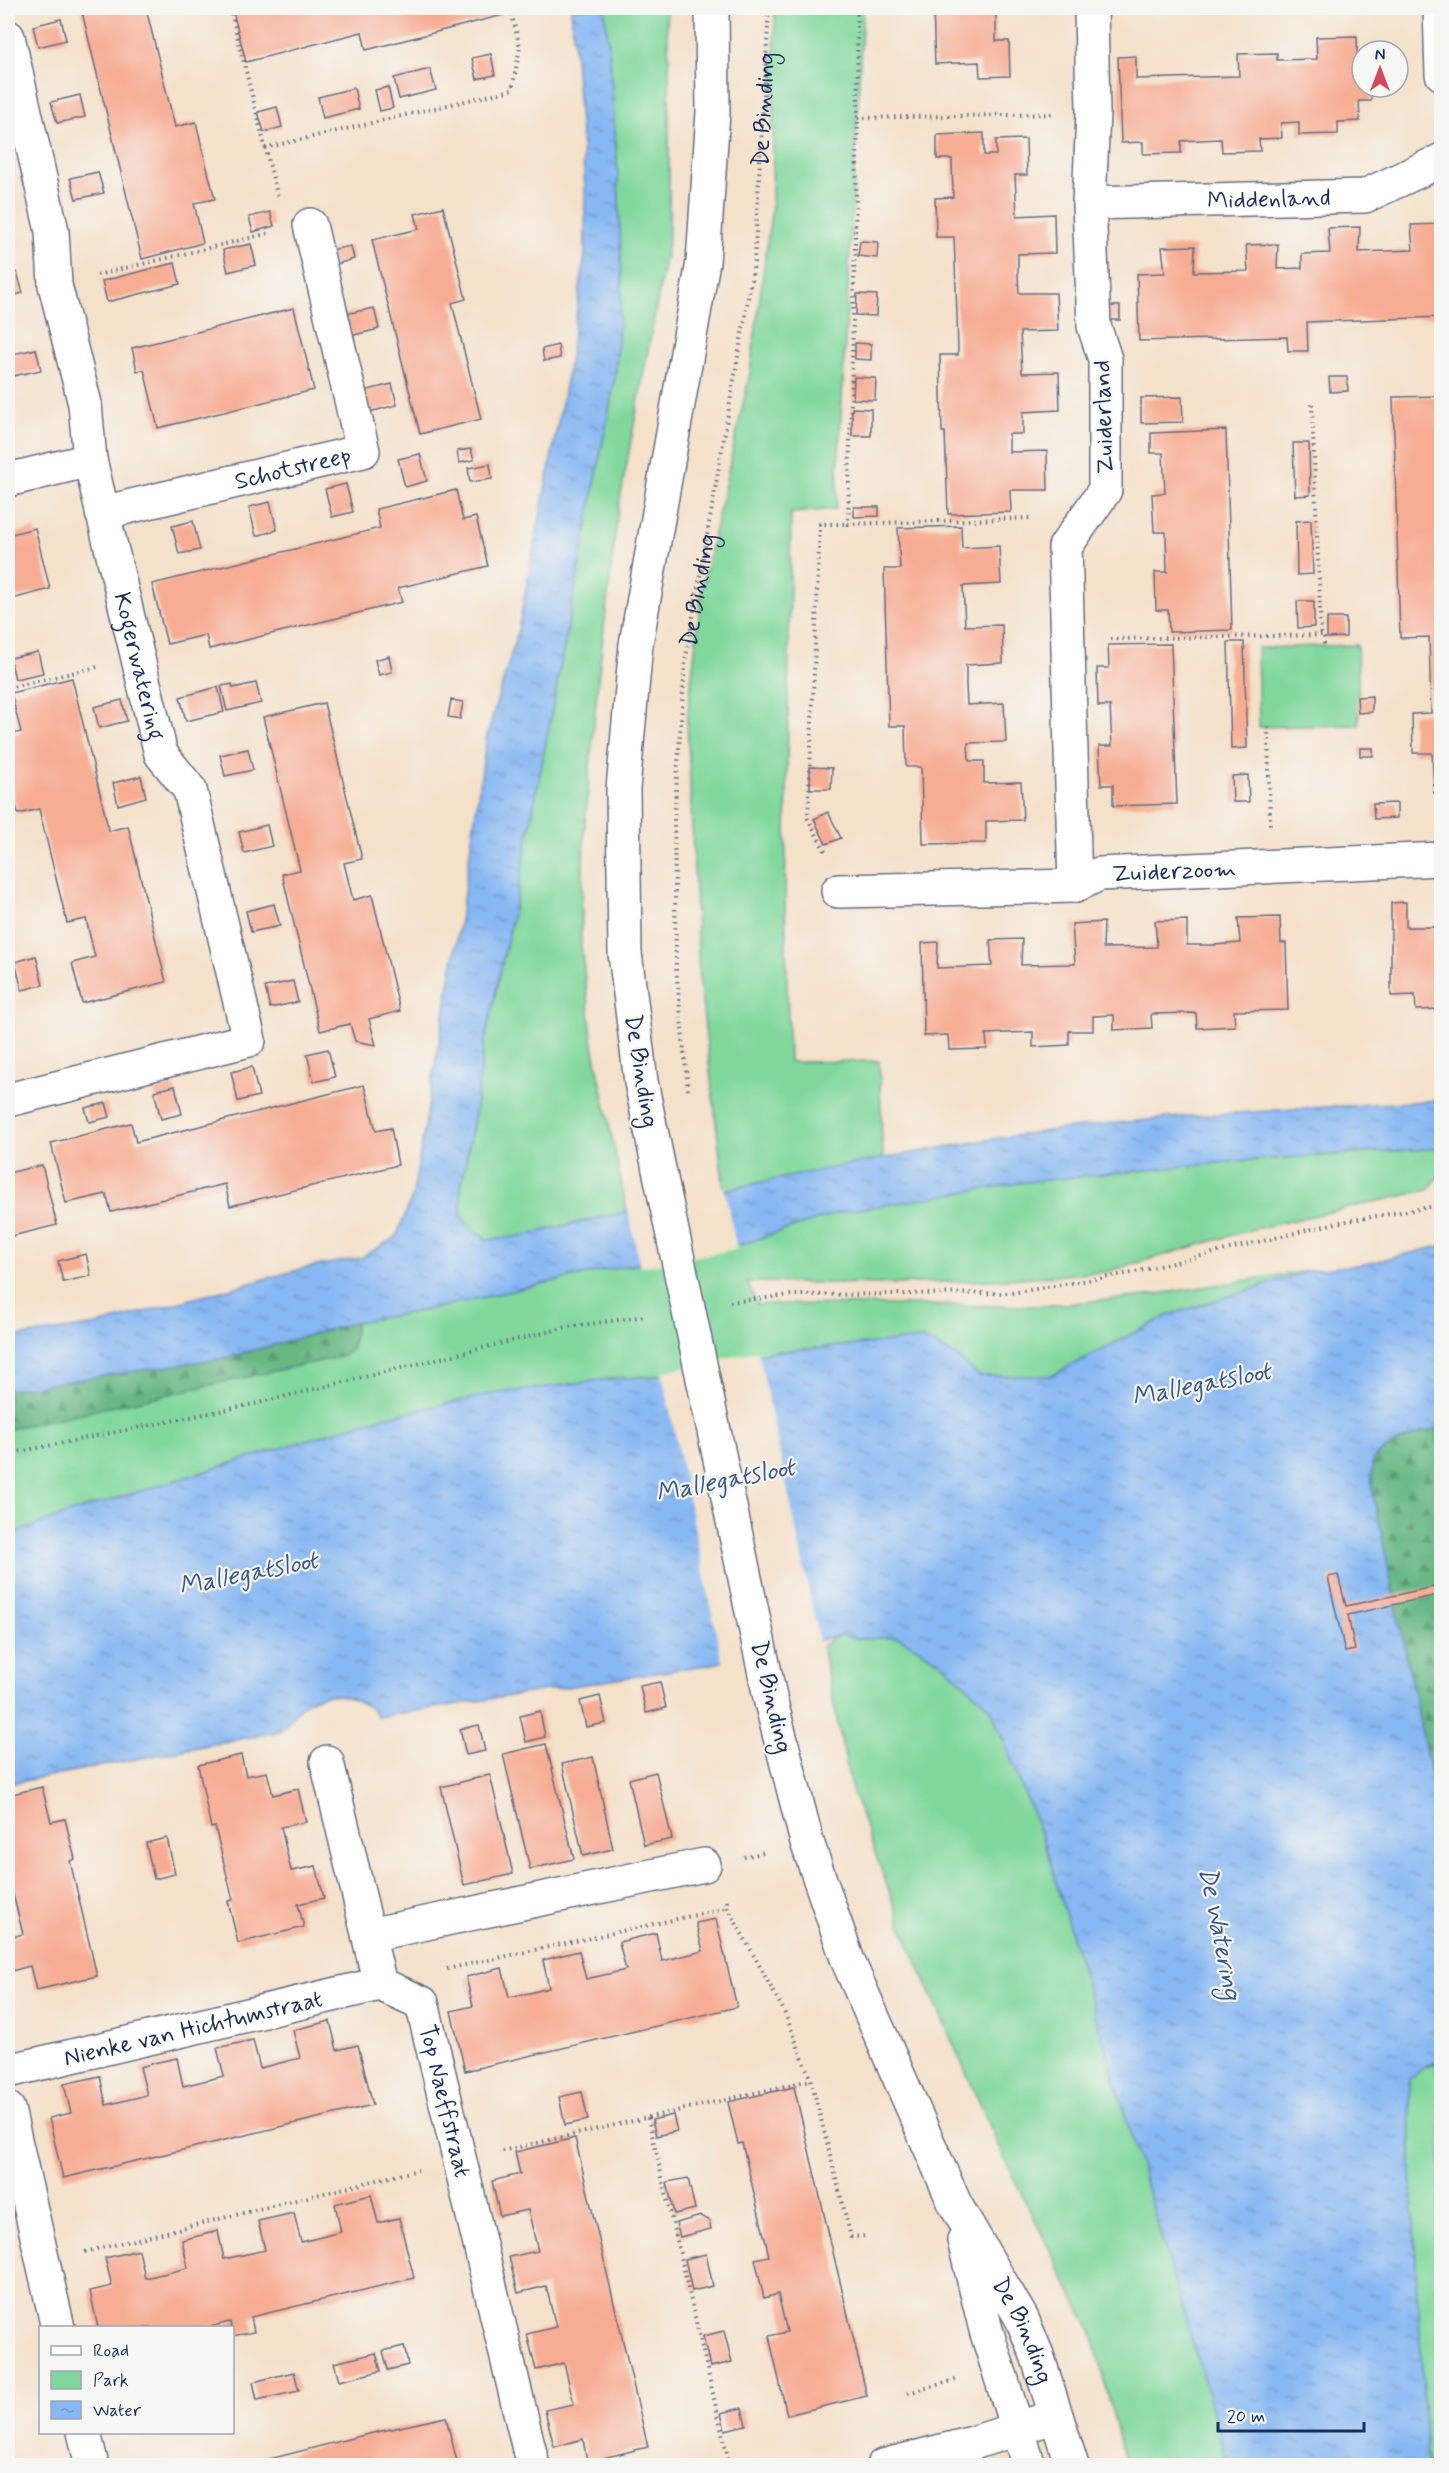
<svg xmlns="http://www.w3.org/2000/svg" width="1449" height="2473" viewBox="0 0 1449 2473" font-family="Mynerve,sans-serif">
	<defs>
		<pattern id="forest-firs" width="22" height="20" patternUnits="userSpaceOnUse" patternTransform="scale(1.5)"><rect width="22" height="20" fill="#68b884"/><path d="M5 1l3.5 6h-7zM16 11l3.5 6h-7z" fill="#55966f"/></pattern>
		<pattern id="water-ripples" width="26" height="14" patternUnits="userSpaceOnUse" patternTransform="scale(1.5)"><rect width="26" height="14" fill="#87b8f3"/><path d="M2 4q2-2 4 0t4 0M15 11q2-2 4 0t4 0" fill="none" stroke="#6e96c8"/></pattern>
	</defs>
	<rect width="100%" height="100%" fill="#f6f6f2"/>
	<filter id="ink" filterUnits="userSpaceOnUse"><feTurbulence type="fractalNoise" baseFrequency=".0167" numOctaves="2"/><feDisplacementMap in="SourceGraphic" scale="12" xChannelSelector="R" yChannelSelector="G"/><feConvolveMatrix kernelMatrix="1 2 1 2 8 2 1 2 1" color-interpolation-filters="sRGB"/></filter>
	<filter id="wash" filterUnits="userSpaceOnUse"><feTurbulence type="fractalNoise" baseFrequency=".008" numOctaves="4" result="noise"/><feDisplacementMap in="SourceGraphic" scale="24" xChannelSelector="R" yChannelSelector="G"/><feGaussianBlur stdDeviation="1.35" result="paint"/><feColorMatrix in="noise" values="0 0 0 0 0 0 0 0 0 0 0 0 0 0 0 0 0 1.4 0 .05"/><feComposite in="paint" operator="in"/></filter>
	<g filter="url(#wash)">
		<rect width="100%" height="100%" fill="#f4e1ca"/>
		<g fill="#81d89d" stroke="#4e847e" stroke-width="1.5">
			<polygon points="604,8 666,8 669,61 669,238 618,510 598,679 584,833 581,946 593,1045 627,1211 517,1237 488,1240 473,1231 461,1216 461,1187 475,1114 484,1045 515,905 615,378 622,285 618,178 609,47"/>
			<polygon points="775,8 863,8 836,509 791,513 785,903 789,1062 879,1061 883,1159 724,1190 699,977 687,720 702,588 750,373 772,206"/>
			<polygon points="1357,645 1359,725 1259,727 1257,648"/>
			<polygon points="1441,1148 1441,1173 1428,1190 1254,1229 1106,1272 975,1281 895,1284 747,1282 757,1304 1041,1306 1138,1297 1313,1270 1169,1315 1051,1376 979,1376 956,1356 923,1339 770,1352 651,1377 619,1378 492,1394 376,1419 76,1511 8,1535 8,1429 352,1348 356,1322 426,1310 595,1272 736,1246 841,1212 1025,1182 1238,1161"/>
			<polygon points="842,1635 858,1639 898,1637 941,1662 991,1709 1045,1845 1229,2465 1126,2465 1092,2333 1009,2169 907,1940 851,1787 822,1647 831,1639"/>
			<polygon points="1437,2063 1441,2084 1441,2465 1427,2465 1411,2171 1410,2079 1423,2068"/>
		</g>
		<g fill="url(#forest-firs)" stroke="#427471" stroke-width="1.5">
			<polygon points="356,1322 352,1349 343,1356 8,1429 8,1390 230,1357"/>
			<path d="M1441,1428v399l-69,-339v-29c22,-17 42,-26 69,-31z"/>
		</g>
		<g fill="url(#water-ripples)" stroke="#5174a8" stroke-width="1.5">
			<path d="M571,8h33l5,39 9,131 4,107 -7,93 -100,527 -31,140 -9,69 -14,73v30l12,14 14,9 30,-3c171,-40 342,-78 516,-104 135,-19 273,-24 408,-33v48l-203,13 -213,21 -184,30 -105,34 -141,26 -169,38 -70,12 -126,35 -222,33v-52l89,-13 208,-57 56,-10 35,-21 17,-42 47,-275 27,-185 31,-104 49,-255 18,-121v-69z"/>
			<path d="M1441,1246v182c-27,5 -47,14 -69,31v29l69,339v232l-18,9 -13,11 1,92 16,294h-198l-184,-620 -54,-136 -50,-47 -43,-25 -40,2 -16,-4 -130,29 -334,53c-16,-22 -54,-31 -76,-11 -8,7 -15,17 -22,25l-272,53v-249l68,-24 300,-92 116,-25 127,-16 32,-1 119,-25 153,-13 33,17 23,20h72l118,-61 144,-45 51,-6z"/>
		</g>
		<g fill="#f4e1ca">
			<polygon points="724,1187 737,1249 640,1267 628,1208"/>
			<polygon points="758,1351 820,1644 723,1665 662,1372"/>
		</g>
		<g id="blocks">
			<g fill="#f7ad94">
				<polygon points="81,8 146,8 175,127 196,122 205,160 215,199 194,203 203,243 142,259"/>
				<polygon points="232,8 501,8 503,15 366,50 362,32 246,62"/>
				<polygon points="933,8 996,8 996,41 1009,41 1010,76 980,77 979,62 935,64"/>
				<polygon points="61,19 66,40 38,47 33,26"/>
				<polygon points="1357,36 1358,78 1362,78 1362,87 1371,87 1371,101 1359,101 1360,121 1338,122 1338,134 1299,135 1299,122 1281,123 1282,138 1259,139 1260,151 1222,152 1221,139 1181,141 1181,153 1143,154 1143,142 1121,143 1118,57 1136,56 1136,79 1239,76 1238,54 1277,53 1277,60 1317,59 1316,37"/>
				<polygon points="491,54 495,75 477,79 472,58"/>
				<polygon points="430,69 436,90 399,99 394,78"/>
				<polygon points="388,87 393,108 380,111 375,90"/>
				<polygon points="354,88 359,109 323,118 318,97"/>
				<polygon points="80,95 85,117 57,123 51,102"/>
				<polygon points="277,107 282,127 264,132 258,112"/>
				<polygon points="984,133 984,155 996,155 996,140 1026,139 1027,175 1015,175 1017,216 1054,214 1055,253 1018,254 1018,274 1019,293 1056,293 1058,331 1020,332 1021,353 1022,373 1059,372 1060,410 1023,412 1023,434 1009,434 1009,452 1047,451 1048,490 1010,490 1011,512 948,514 945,432 942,432 940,355 958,355 957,315 954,237 936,237 935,198 953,197 952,159 937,159 937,135"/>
				<polygon points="98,172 104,193 76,199 70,178"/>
				<polygon points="443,207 466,299 452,303 481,419 420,434 372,240 419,229 415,214"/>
				<polygon points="270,212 274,226 253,232 249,217"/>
				<polygon points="1442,224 1442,317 1307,322 1308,351 1288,351 1287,337 1139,341 1137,274 1165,273 1162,247 1195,246 1194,272 1248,271 1246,245 1278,244 1277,269 1302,268 1302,254 1330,253 1328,228 1360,227 1359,252 1413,250 1411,225"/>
				<polygon points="860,241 878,242 877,258 858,256"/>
				<polygon points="251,244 256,265 228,272 223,250"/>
				<polygon points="351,246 354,259 333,265 330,250"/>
				<polygon points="175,263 180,284 107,302 102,281"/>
				<polygon points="17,272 23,293 8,297 8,275"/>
				<polygon points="857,294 877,295 876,316 856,315"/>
				<rect x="1105" y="306" width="15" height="14"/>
				<polygon points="294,308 314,390 158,428 144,370 137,371 132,348"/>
				<polygon points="374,308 379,329 350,336 345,314"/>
				<polygon points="855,343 871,344 871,360 855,359"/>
				<polygon points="558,345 560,358 544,361 542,349"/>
				<polygon points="36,349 41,370 13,376 8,355"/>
				<polygon points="854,377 876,378 875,400 853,399"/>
				<polygon points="1329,377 1347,377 1348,391 1330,392"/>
				<polygon points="392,384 397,405 369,412 364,391"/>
				<polygon points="1442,396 1442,793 1434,793 1432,753 1413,753 1412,714 1431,713 1429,637 1400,638 1393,397"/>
				<polygon points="1182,397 1183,422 1141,423 1141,398"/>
				<polygon points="852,408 871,409 871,436 852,436"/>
				<polygon points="1226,430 1232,630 1169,632 1168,610 1156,610 1155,572 1167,572 1166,532 1154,532 1152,494 1165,493 1163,453 1151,453 1151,433"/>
				<polygon points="1293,443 1309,443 1310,495 1295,496"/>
				<polygon points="471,449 474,460 459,463 457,451"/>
				<polygon points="420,454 427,481 405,487 398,459"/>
				<polygon points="490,464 492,479 470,482 468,468"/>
				<polygon points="346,484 353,512 332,517 325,489"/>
				<polygon points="456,490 463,520 476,517 488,566 398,588 402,602 362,612 209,649 206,635 167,644 152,584 380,528 376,509"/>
				<polygon points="270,502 277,530 256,536 249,507"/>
				<polygon points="854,507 879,507 879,516 854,517"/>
				<polygon points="1311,520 1313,574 1297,575 1296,521"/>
				<polygon points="193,521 200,550 179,554 172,526"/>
				<polygon points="961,526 962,548 999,546 1000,566 1001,584 963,586 965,626 1002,625 1003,663 966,665 966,685 967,705 1004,703 1006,742 968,743 969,761 984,761 984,783 1021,782 1023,820 986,821 986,843 923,844 921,767 906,767 905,726 889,726 884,569 900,569 898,528"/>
				<polygon points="35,528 50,589 8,600 8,535"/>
				<polygon points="1297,601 1314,601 1314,627 1298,628"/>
				<polygon points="1327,618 1346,618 1346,637 1327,638"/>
				<polygon points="1228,642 1244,642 1247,748 1231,749"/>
				<polygon points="1171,644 1177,804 1113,806 1113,785 1101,785 1099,746 1112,746 1110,706 1098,706 1097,668 1109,668 1108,645"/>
				<polygon points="38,652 43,673 15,679 10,658"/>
				<polygon points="389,656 392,672 379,675 375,660"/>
				<polygon points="72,678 109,831 128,826 166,982 82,1003 72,963 95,957 86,919 67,923 39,809 18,814 8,770 8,735 21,732 11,693"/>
				<polygon points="256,683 261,703 227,711 221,686 232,684 233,688"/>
				<polygon points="218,687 224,712 186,721 180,697"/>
				<polygon points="1372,696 1372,712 1358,713 1357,697"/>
				<polygon points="122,700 127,721 99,728 94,707"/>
				<polygon points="451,700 463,702 460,719 448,717"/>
				<polygon points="324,703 362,859 344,863 353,900 372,895 400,1011 369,1019 376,1045 355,1041 350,1024 320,1031 282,874 300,870 263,717"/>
				<rect x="1360" y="748" width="13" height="8"/>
				<polygon points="248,749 253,770 225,776 220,755"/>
				<polygon points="810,767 832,768 831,789 810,789"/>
				<polygon points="1248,775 1249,802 1233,802 1232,776"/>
				<polygon points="141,776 146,797 118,805 113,783"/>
				<polygon points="1397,803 1397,818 1374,819 1373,804"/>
				<polygon points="828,812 841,838 826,844 814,819"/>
				<polygon points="267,825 272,846 244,853 239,832"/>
				<polygon points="1406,902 1406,927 1442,927 1442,1009 1416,1010 1415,995 1391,996 1391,903"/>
				<polygon points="274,904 280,926 251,932 246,911"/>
				<polygon points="1280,917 1281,943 1286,943 1288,1010 1234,1011 1235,1026 1197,1028 1196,1013 1151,1014 1152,1028 1114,1030 1114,1015 1093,1016 1093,1031 1069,1031 1069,1045 1033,1047 1033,1032 1008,1033 986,1034 987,1049 949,1050 948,1035 924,1036 922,943 938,942 937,968 992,966 990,940 1022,939 1021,965 1075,964 1072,924 1104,922 1103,948 1157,947 1155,921 1187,920 1187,945 1213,945 1240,943 1238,918"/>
				<polygon points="36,956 43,985 22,990 15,962"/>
				<polygon points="293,981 298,1002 270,1008 265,987"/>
				<polygon points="328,1049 335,1077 314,1082 307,1054"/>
				<polygon points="252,1067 259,1096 238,1101 231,1072"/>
				<polygon points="364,1085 376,1131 391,1128 398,1165 230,1206 225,1184 111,1212 106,1194 66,1203 51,1143 131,1123 136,1142"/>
				<polygon points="175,1086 182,1114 161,1119 154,1091"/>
				<polygon points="106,1103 110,1117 89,1122 85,1108"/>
				<polygon points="42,1165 57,1225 8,1237 8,1173"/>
				<polygon points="86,1254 91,1276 63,1282 58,1261"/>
				<polygon points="1338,1575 1346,1606 1442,1585 1442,1594 1348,1615 1355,1650 1345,1652 1328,1577"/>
				<polygon points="660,1682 666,1708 646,1713 640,1686"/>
				<polygon points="600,1696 606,1723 586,1727 580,1701"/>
				<polygon points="540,1711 545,1737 526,1742 520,1716"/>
				<polygon points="479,1725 485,1751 466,1755 460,1729"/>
				<polygon points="546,1744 574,1859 530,1869 503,1754"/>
				<polygon points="241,1755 246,1776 267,1772 273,1795 298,1789 306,1822 281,1827 291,1871 316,1866 324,1898 298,1904 304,1927 238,1943 228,1901 233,1900 215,1827 211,1828 198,1765"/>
				<polygon points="593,1757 613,1849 583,1856 562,1764"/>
				<polygon points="656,1772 672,1839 644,1845 629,1779"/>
				<polygon points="490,1775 513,1874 464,1885 441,1787"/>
				<polygon points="42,1787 51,1822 65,1819 75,1859 70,1861 97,1976 36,1990 30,1966 8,1972 8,1938 23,1934 12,1890 8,1891 8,1795"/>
				<polygon points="167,1838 175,1874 154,1879 146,1843"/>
				<polygon points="716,1919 737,2007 465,2071 451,2011 473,2006 466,1977 502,1968 509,1997 529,1993 549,1988 543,1960 579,1951 586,1979 626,1970 619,1942 656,1933 662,1961 703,1951 696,1923"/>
				<polygon points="330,2021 337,2050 358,2045 373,2105 63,2178 49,2118 71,2113 64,2084 100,2076 106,2105 147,2095 140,2067 158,2062 177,2058 183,2086 224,2076 217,2048 253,2040 260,2068 300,2058 293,2030"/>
				<polygon points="794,2087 867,2396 787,2415 769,2336 787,2332 778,2294 764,2298 755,2259 769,2256 742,2143 738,2144 728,2102"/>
				<polygon points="582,2092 588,2120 565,2125 559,2097"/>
				<polygon points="673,2115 677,2131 656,2136 652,2120"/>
				<polygon points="575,2138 648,2447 587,2462 583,2439 554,2447 545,2410 574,2404 564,2363 536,2370 527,2334 556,2327 546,2286 518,2293 509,2257 538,2251 528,2210 500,2216 492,2181 520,2174 515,2152"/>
				<polygon points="688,2178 695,2209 674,2214 667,2182"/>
				<polygon points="371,2195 378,2223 399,2218 414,2278 251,2317 254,2332 233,2336 230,2322 206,2328 98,2328 90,2291 112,2286 105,2258 139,2250 145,2278 188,2268 182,2240 218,2231 224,2259 265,2250 258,2221 294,2213 301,2242 341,2232 335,2204"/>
				<polygon points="701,2216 709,2221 711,2229 680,2237 676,2223"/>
				<polygon points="706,2254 713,2286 692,2291 685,2259"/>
				<polygon points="724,2331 732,2362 710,2367 703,2336"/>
				<polygon points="404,2346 408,2365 388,2370 383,2351"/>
				<polygon points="376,2353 381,2371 339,2381 334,2363"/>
				<polygon points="294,2372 299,2391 257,2400 253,2382"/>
				<polygon points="742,2408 746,2425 725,2430 721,2413"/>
				<polygon points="446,2417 458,2466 242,2466 368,2434"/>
			</g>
		</g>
	</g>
	<g filter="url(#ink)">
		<use href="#blocks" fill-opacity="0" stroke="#676d84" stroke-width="1.5"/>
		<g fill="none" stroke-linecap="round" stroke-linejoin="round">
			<defs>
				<g id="street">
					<polyline points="1440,8 1442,74"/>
					<path id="s2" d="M8,37l44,194 3,54 30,119 5,56 71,294 29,36 59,250 -241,60"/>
					<path id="s3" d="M1089,203l276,-7 77,-36"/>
					<polyline points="8,480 90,460"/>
					<path id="s4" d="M102,513l261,-62 -53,-226"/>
					<polyline points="1075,886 1065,547 1105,490 1105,359 1094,326 1089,203 1093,113 1091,8"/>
					<path id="s5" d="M838,891l237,-5 24,-12 343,-15"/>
					<path id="s6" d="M327,1762l53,222 42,19 111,463"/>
					<polyline points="369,1935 704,1865"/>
					<path id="s7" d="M8,2071l372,-87"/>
					<polyline points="8,2109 58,2328"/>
					<polyline points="84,2432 92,2466"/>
					<polyline points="883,2466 973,2443 1056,2416"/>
				</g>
				<g id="secondary">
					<polyline points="659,1169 641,1082 625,953 623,789 636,644 703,262 713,112 712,8"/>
					<path id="s8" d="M771,1702l36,140 41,119 107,243 67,115 15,36 35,111"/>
					<polyline points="964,2240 986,2330 1029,2466"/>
				</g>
			</defs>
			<use href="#street" stroke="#676d84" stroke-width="36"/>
			<use href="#secondary" stroke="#676d84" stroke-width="36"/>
			<g stroke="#676d84" stroke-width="4" stroke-dasharray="1.5 4.5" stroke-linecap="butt">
				<polyline points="230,8 278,198"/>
				<polyline points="857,8 858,118 848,524 1032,518"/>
				<polyline points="858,118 1052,114"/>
				<polyline points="265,148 512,90 520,47 510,8"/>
				<polyline points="97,275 270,233"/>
				<polyline points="1312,404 1321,635"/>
				<polyline points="1110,639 1324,635 1324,646"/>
				<polyline points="8,688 97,667"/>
				<polyline points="1268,727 1270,825"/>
				<polyline points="825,851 808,819 820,524 848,524"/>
				<path id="s1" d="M688,1090l-12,-122 -2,-149 11,-156 69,-399 15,-256"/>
				<polyline points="730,1302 791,1295 1011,1293 1131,1273 1336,1223 1442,1205"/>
				<polyline points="8,1454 254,1404 568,1327 645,1316"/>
				<polyline points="744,1857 766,1852"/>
				<polyline points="727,1901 728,1908 784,2011 811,2080 851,2237 868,2236"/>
				<polyline points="447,1969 728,1908"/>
				<polyline points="648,2118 730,2466"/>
				<polyline points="502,2151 811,2080"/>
				<polyline points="85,2252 418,2170"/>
				<polyline points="908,2393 959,2379"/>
			</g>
			<use href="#street" stroke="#fff" stroke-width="33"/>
			<use href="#secondary" stroke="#fff" stroke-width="33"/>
			<defs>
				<polyline id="secondary-bridge" points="659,1169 771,1702"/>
			</defs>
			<use href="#secondary-bridge" stroke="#676d84" stroke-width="36" stroke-linecap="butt"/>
			<use href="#secondary-bridge" stroke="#fff" stroke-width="33"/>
		</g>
	</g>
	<g text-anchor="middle" stroke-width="4.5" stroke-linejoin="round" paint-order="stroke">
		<g font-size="24" fill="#1b2f5e" stroke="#f6f6f2">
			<text dy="8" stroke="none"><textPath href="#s1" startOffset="988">De Binding</textPath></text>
			<text dy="8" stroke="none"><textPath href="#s3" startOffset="180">Middenland</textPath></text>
			<text transform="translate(1103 417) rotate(-92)" y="8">Zuiderland</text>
			<text dy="8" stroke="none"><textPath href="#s4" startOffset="196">Schotstreep</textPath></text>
			<text dy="8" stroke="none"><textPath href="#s1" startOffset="502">De Binding</textPath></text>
			<text dy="8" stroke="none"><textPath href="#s2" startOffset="644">Kogerwatering</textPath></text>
			<text dy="8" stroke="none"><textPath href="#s5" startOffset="339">Zuiderzoom</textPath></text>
			<text transform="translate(642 1071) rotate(81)" y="8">De Binding</text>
			<text transform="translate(772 1697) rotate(77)" y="8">De Binding</text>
			<text dy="8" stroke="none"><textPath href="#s7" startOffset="190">Nienke van Hichtumstraat</textPath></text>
			<text dy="8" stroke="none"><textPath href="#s6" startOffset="375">Top Naeffstraat</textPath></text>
			<text dy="8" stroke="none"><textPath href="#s8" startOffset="680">De Binding</textPath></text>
		</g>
		<g font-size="26" font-style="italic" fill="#3b588b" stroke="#f6f6f2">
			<text transform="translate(1201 1383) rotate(-11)" y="9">Mallegatsloot</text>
			<text transform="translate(725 1479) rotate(-11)" y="9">Mallegatsloot</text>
			<text transform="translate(248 1572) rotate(-11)" y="9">Mallegatsloot</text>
			<text transform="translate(1221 1933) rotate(79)" y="9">De Watering</text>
		</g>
	</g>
	<rect width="1449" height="2473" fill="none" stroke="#f6f6f2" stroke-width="30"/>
	<rect x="39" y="2326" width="195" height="108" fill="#f6f6f2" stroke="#9ea6b7" stroke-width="1.5"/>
	<rect x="51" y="2346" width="30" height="9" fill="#ffffff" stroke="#9ea6b7" stroke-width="1.5"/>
	<text x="93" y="2356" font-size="18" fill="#1b2f5e">Road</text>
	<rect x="51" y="2371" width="30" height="18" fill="#81d89d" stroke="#9ea6b7" stroke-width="1.5"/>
	<text x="93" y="2386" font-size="18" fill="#1b2f5e">Park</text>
	<rect x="51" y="2401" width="30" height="18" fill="url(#water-ripples)" stroke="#9ea6b7" stroke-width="1.5"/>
	<text x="93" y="2416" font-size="18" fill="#1b2f5e">Water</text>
	<g transform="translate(1380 69)"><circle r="28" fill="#f6f6f2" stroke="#9ea6b7" stroke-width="1.5"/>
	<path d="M0-4.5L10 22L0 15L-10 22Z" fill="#d1495b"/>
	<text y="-9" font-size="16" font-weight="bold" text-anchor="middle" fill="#1b2f5e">N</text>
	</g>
	<path d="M1218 2422v9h146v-9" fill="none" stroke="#1b2f5e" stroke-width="3"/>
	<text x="1227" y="2422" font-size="18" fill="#1b2f5e" stroke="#f6f6f2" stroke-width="4.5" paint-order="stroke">20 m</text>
</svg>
